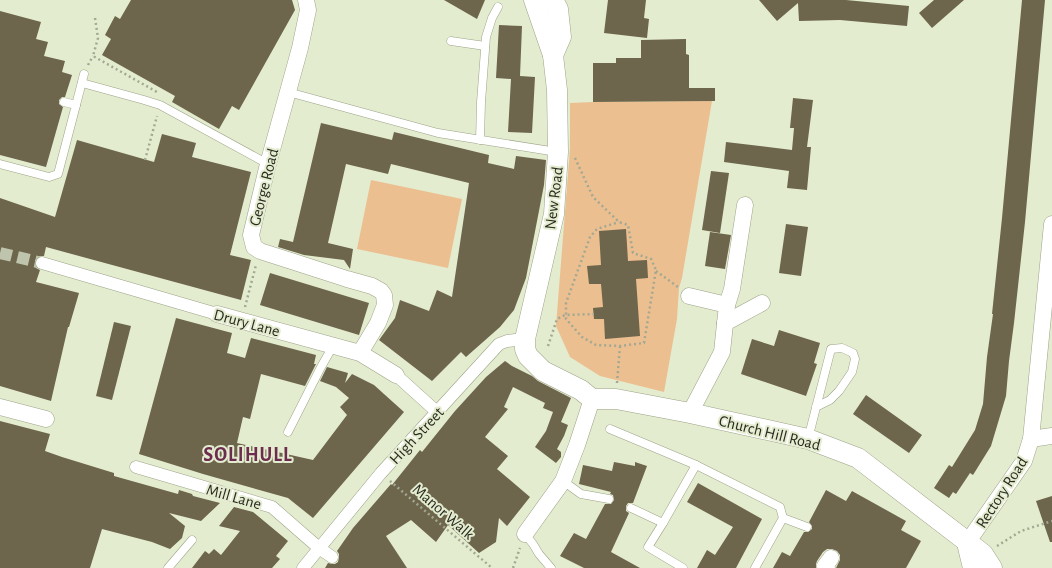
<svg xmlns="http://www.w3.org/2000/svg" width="1052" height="568" viewBox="0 0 1052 568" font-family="'Alegreya Sans',sans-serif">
	<rect width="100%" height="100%" fill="#e4eccf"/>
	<g fill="#ecbf91">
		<polygon points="712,101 682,278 679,288 677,319 664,392 600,376 570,357 556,326 570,148 570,103 593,102"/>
		<polygon points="371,180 462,199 448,268 357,249"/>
	</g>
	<g fill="#6d654c">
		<polygon points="131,0 292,0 295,10 239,110 232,106 219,129 172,102 175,96 102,55 111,39 105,35 115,16 120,19"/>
		<polygon points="444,0 485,0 477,19"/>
		<polygon points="608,0 646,0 644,18 649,19 647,38 604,33"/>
		<polygon points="759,0 846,0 909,6 907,26 840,20 799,21 798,3 777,21"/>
		<polygon points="934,0 964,0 932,28 919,13"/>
		<polygon points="1022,0 1045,0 1025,222 1014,323 1009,361 1006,396 991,446 973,475 970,473 956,494 953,492 949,498 934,488 949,465 952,467 975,430 983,404 987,357 993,314 992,314 1002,218"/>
		<polygon points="0,11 41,22 36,39 48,42 44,56 65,61 62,72 72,75 65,97 62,97 59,100 59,104 63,107 46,167 0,155"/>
		<polygon points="499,25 522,26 520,76 535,77 532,133 508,132 511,79 496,78"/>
		<polygon points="686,39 686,54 689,55 689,88 715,88 715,101 593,102 593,63 616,63 616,58 641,58 641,40"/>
		<polygon points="793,98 813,100 807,147 811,147 807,190 787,188 789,171 724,162 726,142 792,150 794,128 790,128"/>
		<polygon points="321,123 392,140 394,132 489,155 488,163 514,169 516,156 546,160 544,185 526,278 514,310 500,327 466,357 461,352 432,381 379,340 395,318 400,300 429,311 437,290 452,297 469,183 391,164 388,174 346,164 328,243 353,249 350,269 344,260 304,255 278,247 280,239 293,242"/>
		<polygon points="162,134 196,143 192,157 251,172 230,255 251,260 241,300 46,247 44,256 41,256 37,257 35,261 35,264 36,268 40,270 36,282 79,293 69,327 68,327 51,401 0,386 0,198 55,217 77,140 154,162"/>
		<polygon points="711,171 729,173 720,233 702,230"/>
		<polygon points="786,224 808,227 801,276 779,273"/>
		<polygon points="626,229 628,261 647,260 648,278 636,279 640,336 605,339 604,319 594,319 593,308 603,307 601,284 589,284 587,266 601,265 599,231"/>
		<polygon points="710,232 731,235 725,269 705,266"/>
		<polygon points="270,273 369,303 359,335 260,305"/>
		<polygon points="176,318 232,333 227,353 245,358 251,338 316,355 314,364 316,364 305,386 261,374 250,419 243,417 237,443 313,460 347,415 340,407 349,398 336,387 320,381 327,367 348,373 345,383 352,374 374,385 404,412 313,518 288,498 203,474 139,454"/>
		<polygon points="114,322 131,326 112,400 96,396"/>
		<polygon points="779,330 820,343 814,363 817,364 806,396 741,374 752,339 774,346"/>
		<polygon points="505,361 512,366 532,376 538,381 571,398 561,422 568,425 564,436 557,449 561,452 561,457 556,463 535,447 546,431 553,412 543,408 545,403 513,387 504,407 508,409 485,437 508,456 497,469 530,497 507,526 499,518 496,542 479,553 448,525 436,542 411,520 386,536 407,568 325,568 328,563 332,564 335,564 338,562 339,557 339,554 337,551 353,528 391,484 392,485 420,450 422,452 455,411 486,377"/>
		<polygon points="866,395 922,435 909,453 853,414"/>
		<polygon points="0,421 50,434 45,451 62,457 114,473 114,476 178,494 179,490 192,494 193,496 220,503 201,521 169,513 185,526 182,538 170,549 152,542 102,529 90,568 0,568"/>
		<polygon points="614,462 635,466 635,462 647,466 633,503 628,503 626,506 626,511 629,513 611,552 640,568 584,568 560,556 574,533 586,539 605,504 611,504 614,500 613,495 610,494 611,492 579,484 583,465 612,471"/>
		<polygon points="698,483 762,519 736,568 697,568 707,550 715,555 733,527 687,502"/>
		<polygon points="826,490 846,501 852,491 906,521 901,530 921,541 906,568 836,568 840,560 840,555 837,551 832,549 827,549 823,552 817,561 816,564 816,568 773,568 782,552 790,556 804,532 808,532 812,529 812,526 809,522"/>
		<polygon points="1052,496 1052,542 1050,542 1036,501"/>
		<polygon points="234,507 253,512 288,541 276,556 280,559 272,568 192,568 205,551 209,554 214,549 221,555 240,531 219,526"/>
	</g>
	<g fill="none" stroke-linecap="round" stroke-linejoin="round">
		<polyline stroke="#bec5ac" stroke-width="12" stroke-dasharray="12 6" stroke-linecap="butt" points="0,253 42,263"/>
		<defs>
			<g id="service">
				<polyline points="451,41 485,46"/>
				<polyline points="82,83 144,100 160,105 268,164"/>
				<polyline points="288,92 438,133 557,152"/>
				<polyline points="76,105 84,74"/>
				<polyline points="480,140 481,102 486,37 492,18 498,7"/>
				<polyline points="0,164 49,177 58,174 76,105 64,102"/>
				<polyline points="610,429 696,465"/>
				<polyline points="288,432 321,367 333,346"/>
				<polyline points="808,439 831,349 842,348 853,353 855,359 852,372 839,391 830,400 816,407"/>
				<polyline points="563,481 581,494 609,499"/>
				<polyline points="631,508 663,523 696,465 780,507 783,518 755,568"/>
				<polyline points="783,518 807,527"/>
				<polyline points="663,523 648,547 683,568"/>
				<polyline points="525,534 533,544 539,554 551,568"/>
				<polyline points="168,568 192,540"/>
			</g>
			<g id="pedestrian">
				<polyline points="42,263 217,314"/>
				<polyline points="396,375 437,412"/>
				<polyline points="136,467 272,507 319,548 332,557"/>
				<polyline points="303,568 381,473 499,344 507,341 525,339"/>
			</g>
			<g id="minor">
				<polyline points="306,0 308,10 300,48 268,164 251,235 254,247 260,251 347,279 372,286 381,291 384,295 385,305 378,323 360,353"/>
				<polyline points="689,296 727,305"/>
				<polyline points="217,314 360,353 396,375"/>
				<polyline points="725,323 762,303"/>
				<polyline points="0,407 46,419"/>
				<polyline points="690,413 722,352 727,305 732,289 745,205"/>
				<polyline points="1031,439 1052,436"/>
				<polyline points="525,534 563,481 577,445 592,399"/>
				<polyline points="967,543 1024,461 1031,439 1052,224"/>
				<polyline points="827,568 825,566 831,558"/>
			</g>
			<g id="tertiary">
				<polyline points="534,0 553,55 557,90 558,152 554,214 525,339 525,349 528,356 543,371 581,390 592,399 616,399 690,413 808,439 858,458 983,554 992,568"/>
				<polyline points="553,0 558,9 561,37 553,55"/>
				<polyline points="967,543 973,568"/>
			</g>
		</defs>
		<use href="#service" stroke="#9ca388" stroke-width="9"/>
		<use href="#pedestrian" stroke="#9ca388" stroke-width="13"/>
		<use href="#minor" stroke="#9ca388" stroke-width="17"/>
		<use href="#tertiary" stroke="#9ca388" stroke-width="21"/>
		<g stroke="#a2a892" stroke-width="2.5" stroke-dasharray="2 3" stroke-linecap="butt">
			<polyline points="95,18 98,38 93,56 157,92"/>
			<polyline points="88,65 93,56"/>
			<polyline points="575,158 593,197 619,222 628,225 633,253 651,259 656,270 644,343 620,346 596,345 582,337 566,319 566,303 590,237 597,229 619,222"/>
			<polyline points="145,160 157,116"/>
			<polyline points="656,271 678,287"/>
			<polyline points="245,307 256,265"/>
			<polyline points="548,346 557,319 565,315 594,314"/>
			<polyline points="617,383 620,346"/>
			<polyline points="390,481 492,568"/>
			<polyline points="997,546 1021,531 1052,521"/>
			<polyline points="513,568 520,548"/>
		</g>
		<use href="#service" stroke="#fff" stroke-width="8"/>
		<use href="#pedestrian" stroke="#fff" stroke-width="12"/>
		<use href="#minor" stroke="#fff" stroke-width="16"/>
		<use href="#tertiary" stroke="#fff" stroke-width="20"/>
	</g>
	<g text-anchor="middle" stroke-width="4" stroke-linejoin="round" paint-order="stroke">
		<g font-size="16" fill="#282a20" stroke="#e4eccf">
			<text transform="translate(263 187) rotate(-76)" y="6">George Road</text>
			<text transform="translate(553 198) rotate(-83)" y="6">New Road</text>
			<text transform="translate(247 322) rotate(15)" y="6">Drury Lane</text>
			<text transform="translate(770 432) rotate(14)" y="6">Church Hill Road</text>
			<text transform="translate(416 435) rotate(-47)" y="6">High Street</text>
			<text transform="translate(1001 492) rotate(-57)" y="6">Rectory Road</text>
			<text transform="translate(234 496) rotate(16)" y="6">Mill Lane</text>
			<text transform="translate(444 511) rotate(41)" y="6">Manor Walk</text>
		</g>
		<g font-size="20" font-weight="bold" letter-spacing="1" fill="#6b2c4e" stroke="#e4eccf">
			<text x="248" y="461">SOLIHULL</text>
		</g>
	</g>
</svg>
